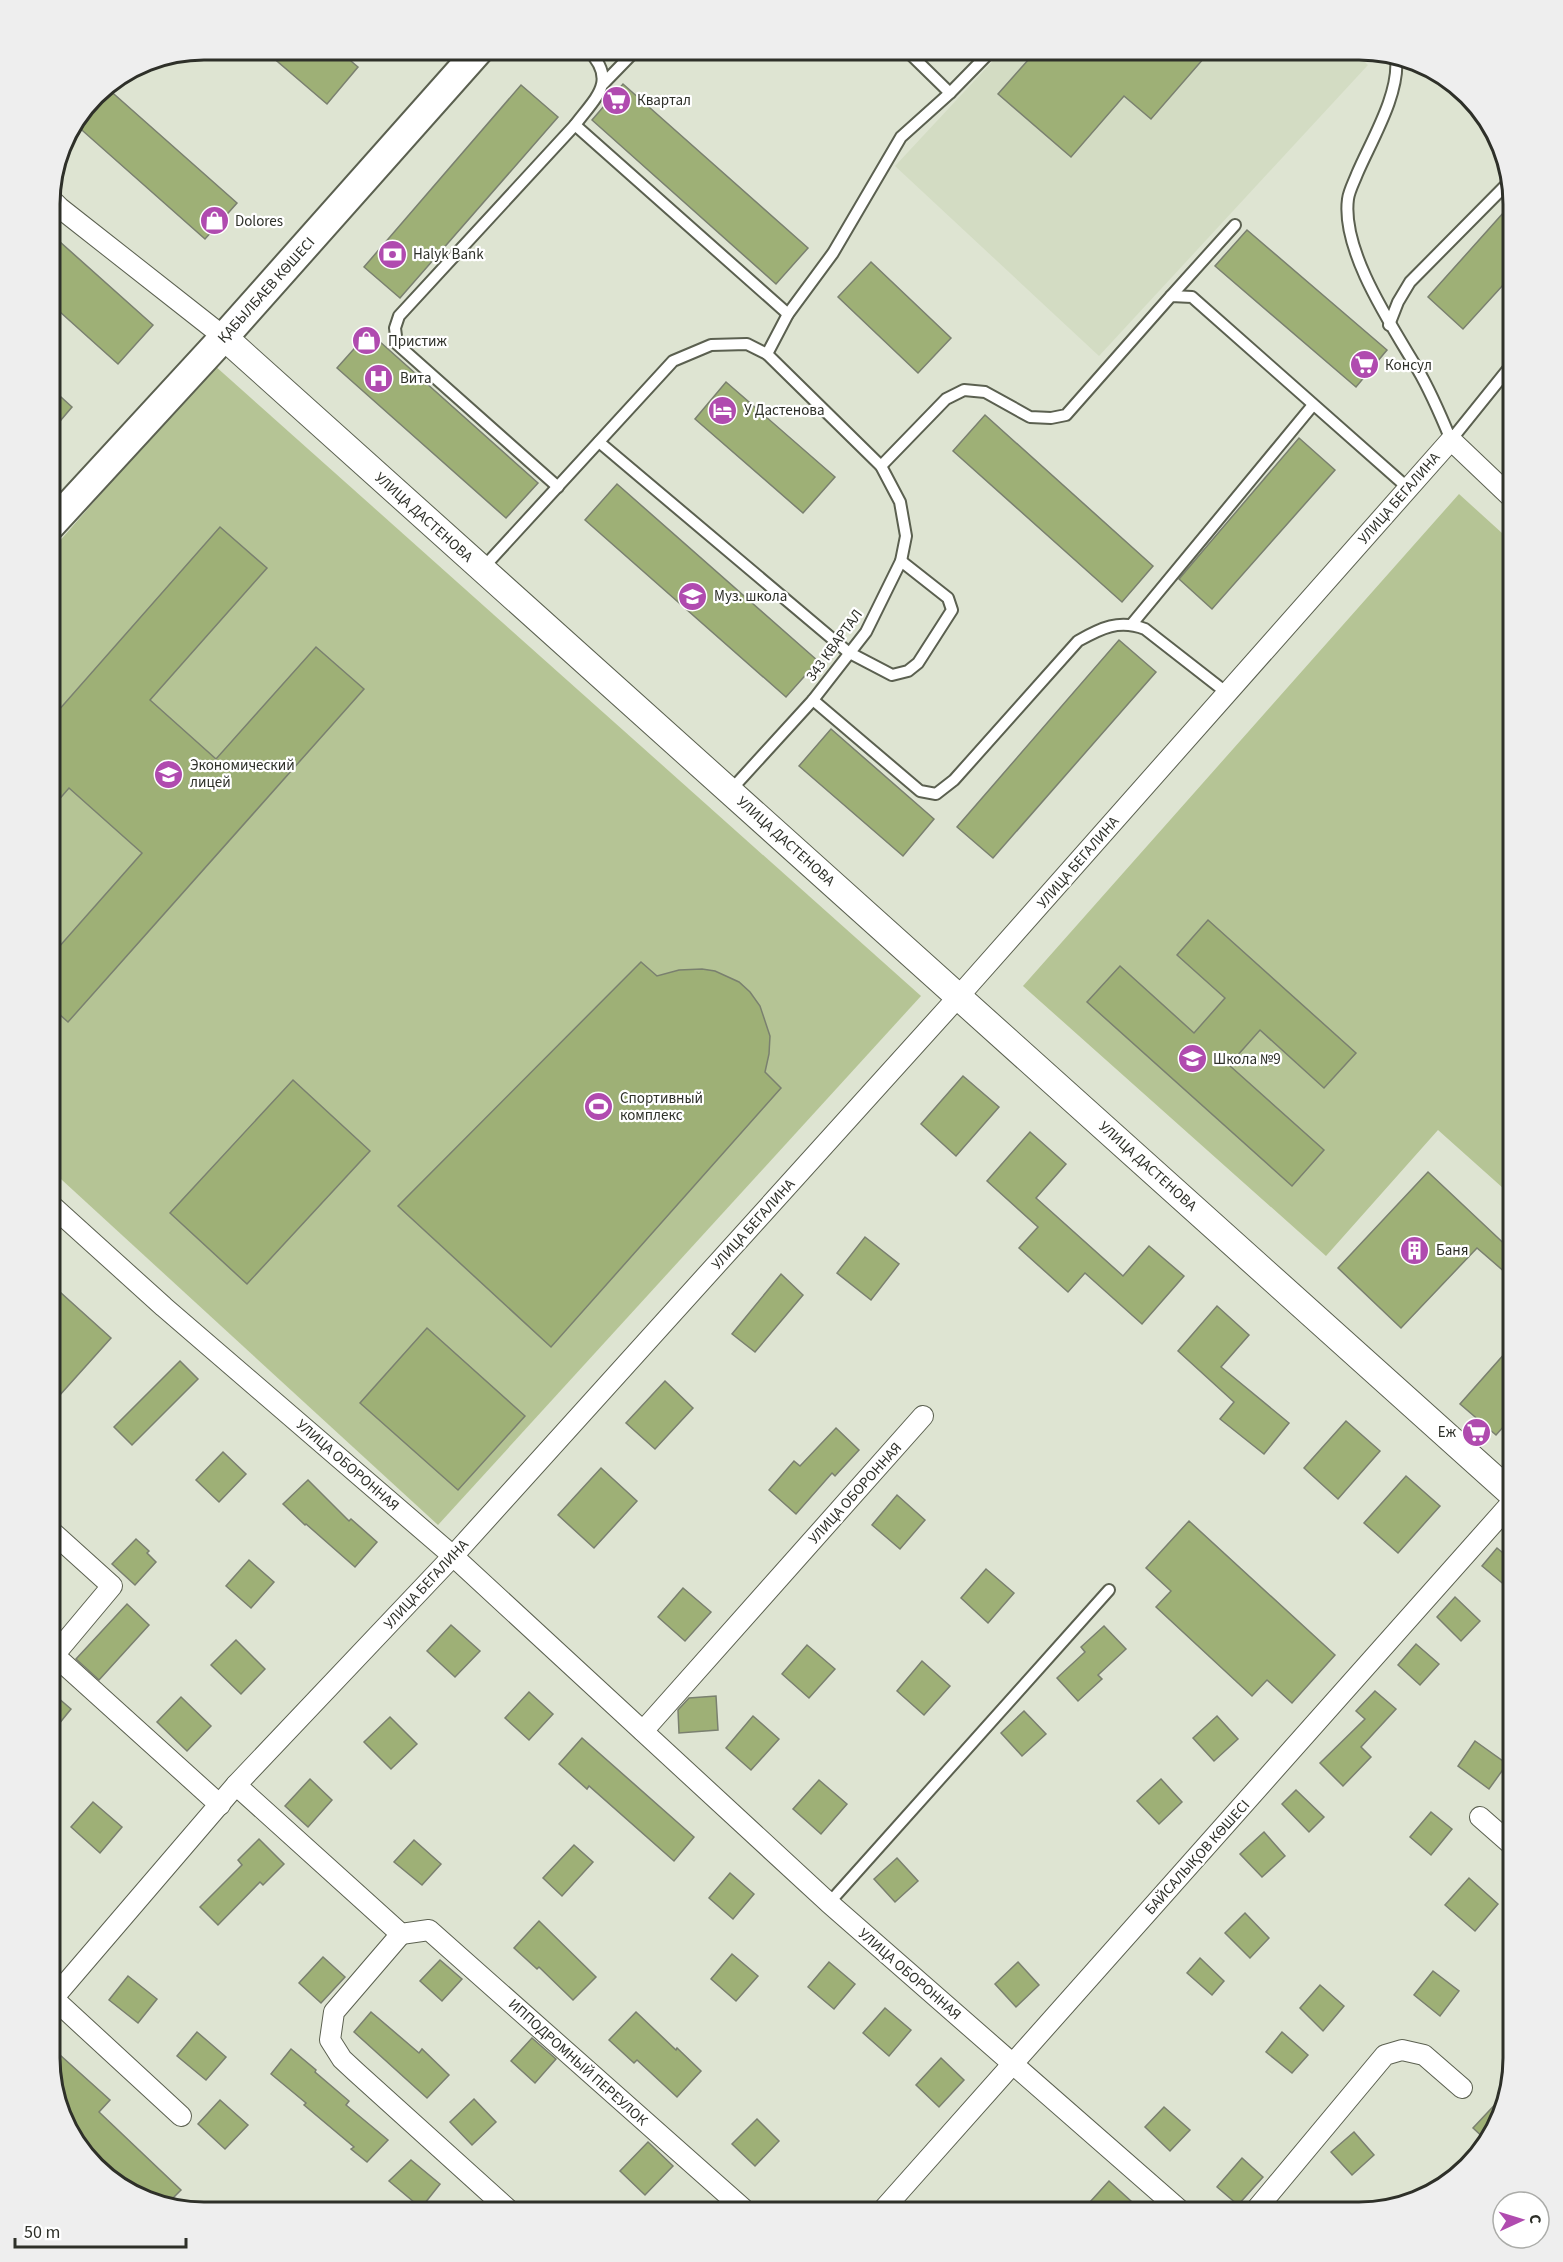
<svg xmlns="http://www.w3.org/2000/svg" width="1563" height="2262" viewBox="0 0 1563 2262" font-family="'Source Sans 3',sans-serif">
	<rect width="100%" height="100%" fill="#dee4d2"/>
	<polygon fill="#d3dcc3" points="1003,50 1351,50 1368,65 1099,356 895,166"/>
	<g fill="#b5c495">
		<polygon points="214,365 921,996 438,1525 50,1169 50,552"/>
		<polygon points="1459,494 1513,543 1513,1197 1438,1130 1326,1256 1023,986"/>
	</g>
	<g fill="#9eb076" stroke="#7a806f" stroke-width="1.5">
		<polygon points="264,50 338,50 358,67 327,104"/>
		<polygon points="1037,50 1211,50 1151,119 1124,96 1071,157 998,94"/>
		<polygon points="623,84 808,248 776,284 592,120"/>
		<polygon points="521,85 558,117 400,298 364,267"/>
		<polygon points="106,87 237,203 205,239 75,124 95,95"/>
		<polygon points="1513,202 1514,273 1463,329 1428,297"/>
		<polygon points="1247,230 1387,350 1356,387 1215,266"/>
		<polygon points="50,233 153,325 118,364 50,303"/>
		<polygon points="871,262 951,338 918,373 838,297"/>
		<polygon points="369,332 538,483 506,518 337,368"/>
		<polygon points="726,382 835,477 803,513 695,419"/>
		<polygon points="50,387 72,407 50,433"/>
		<polygon points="985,415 1153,566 1122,602 953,451"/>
		<polygon points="1299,438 1335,470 1212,609 1179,579"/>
		<polygon points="617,484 818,661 786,697 585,520"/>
		<polygon points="220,527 267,568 150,700 216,759 316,647 364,689 68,1022 50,1006 50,957 142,853 69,788 50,810 50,720"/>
		<polygon points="1119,640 1156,672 993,858 957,827"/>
		<polygon points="831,729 934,819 903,856 799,766"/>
		<polygon points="1208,920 1356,1053 1324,1088 1260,1030 1229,1065 1324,1150 1292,1186 1087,1002 1120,966 1194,1033 1225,998 1177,955"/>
		<polygon points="641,962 657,976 679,970 702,969 715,971 739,982 750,992 760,1006 770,1036 769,1054 765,1072 781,1088 551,1347 398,1206"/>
		<polygon points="963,1076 999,1107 956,1156 921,1124"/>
		<polygon points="293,1080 370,1151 247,1284 170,1213"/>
		<polygon points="1030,1132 1066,1164 1036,1198 1123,1276 1149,1246 1184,1276 1142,1324 1085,1273 1068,1292 1019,1248 1038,1227 987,1181"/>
		<polygon points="1428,1172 1514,1253 1514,1280 1477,1248 1401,1328 1338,1268"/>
		<polygon points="865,1237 899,1264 871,1300 837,1273"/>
		<polygon points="781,1274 803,1295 755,1352 732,1334"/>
		<polygon points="50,1283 111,1338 50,1406"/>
		<polygon points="1217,1306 1249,1335 1221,1367 1289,1423 1264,1454 1220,1419 1234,1402 1178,1351"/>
		<polygon points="427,1328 525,1416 458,1490 360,1403"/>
		<polygon points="1514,1343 1514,1415 1496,1435 1460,1404"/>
		<polygon points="180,1361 198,1379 132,1445 114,1427"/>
		<polygon points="665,1381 693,1408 655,1449 626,1423"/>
		<polygon points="1346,1421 1380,1451 1338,1499 1304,1468"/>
		<polygon points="836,1428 859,1450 835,1476 832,1473 796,1514 769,1490 794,1461 800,1466"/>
		<polygon points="223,1452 246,1474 219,1502 196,1480"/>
		<polygon points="601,1468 637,1501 594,1548 558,1515"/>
		<polygon points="1406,1476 1440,1506 1398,1553 1364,1523"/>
		<polygon points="308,1480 349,1521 351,1519 377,1542 355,1567 306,1524 305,1525 283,1504"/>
		<polygon points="897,1495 925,1520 900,1549 872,1525"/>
		<polygon points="1189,1521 1335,1655 1292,1703 1267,1680 1252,1696 1156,1607 1171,1591 1146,1568"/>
		<polygon points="136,1539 149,1551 147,1553 156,1562 135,1585 112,1564"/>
		<polygon points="1497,1548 1514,1562 1514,1593 1482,1566"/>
		<polygon points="249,1560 274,1582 251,1608 226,1586"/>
		<polygon points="986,1569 1014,1593 988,1623 961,1598"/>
		<polygon points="683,1588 711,1612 685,1641 658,1617"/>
		<polygon points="1455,1597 1480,1621 1461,1641 1437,1617"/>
		<polygon points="127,1604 149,1625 99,1680 76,1659"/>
		<polygon points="451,1625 480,1651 455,1677 427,1651"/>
		<polygon points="1104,1626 1126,1649 1098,1675 1102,1679 1078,1701 1057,1678 1085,1652 1081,1647"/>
		<polygon points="236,1640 265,1669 241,1694 211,1665"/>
		<polygon points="1416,1644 1439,1664 1420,1685 1398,1665"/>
		<polygon points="807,1645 835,1669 809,1698 782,1674"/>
		<polygon points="922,1661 950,1686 924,1715 897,1691"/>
		<polygon points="50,1691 71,1709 50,1735"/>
		<polygon points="1375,1691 1396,1709 1361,1747 1371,1757 1343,1786 1320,1763 1365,1719 1356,1711"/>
		<polygon points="529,1692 553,1714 529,1740 505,1718"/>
		<polygon points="716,1696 718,1730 679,1733 678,1710 689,1698"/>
		<polygon points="181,1697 211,1726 187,1751 157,1722"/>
		<polygon points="1024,1711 1046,1734 1022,1756 1001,1733"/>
		<polygon points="753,1716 779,1739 751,1770 726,1748"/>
		<polygon points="1217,1716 1238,1739 1214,1761 1193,1738"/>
		<polygon points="390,1717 417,1744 391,1769 364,1742"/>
		<polygon points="582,1738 694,1837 674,1861 589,1786 587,1789 559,1764"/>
		<polygon points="1475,1741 1507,1764 1489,1789 1458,1766"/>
		<polygon points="310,1779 332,1800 308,1827 285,1806"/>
		<polygon points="1161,1779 1182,1802 1159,1824 1137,1801"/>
		<polygon points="819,1780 847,1804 821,1834 793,1809"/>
		<polygon points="1296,1790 1324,1817 1309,1832 1282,1804"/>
		<polygon points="93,1802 122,1827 100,1853 71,1827"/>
		<polygon points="1431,1812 1452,1829 1431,1855 1410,1837"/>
		<polygon points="1264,1832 1285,1856 1262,1877 1240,1854"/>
		<polygon points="259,1839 284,1864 263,1885 260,1882 218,1925 200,1907 242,1865 238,1860"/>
		<polygon points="414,1840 441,1864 422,1885 394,1862"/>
		<polygon points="574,1845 593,1862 562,1896 543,1878"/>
		<polygon points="897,1858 918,1881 895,1902 874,1879"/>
		<polygon points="730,1873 754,1894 733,1919 709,1898"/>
		<polygon points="1469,1878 1498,1904 1475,1931 1445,1905"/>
		<polygon points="1245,1913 1269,1938 1250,1958 1225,1933"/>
		<polygon points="539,1921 596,1977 573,2000 539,1967 537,1969 514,1948"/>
		<polygon points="732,1954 758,1976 736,2001 711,1979"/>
		<polygon points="323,1957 345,1977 321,2003 299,1983"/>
		<polygon points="1200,1958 1224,1981 1212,1995 1187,1973"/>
		<polygon points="440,1960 462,1979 442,2001 420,1981"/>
		<polygon points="829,1962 855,1984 834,2009 808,1987"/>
		<polygon points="1018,1962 1039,1985 1016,2007 995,1984"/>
		<polygon points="1433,1971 1459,1991 1440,2016 1414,1995"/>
		<polygon points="128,1976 157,1999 138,2023 109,2000"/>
		<polygon points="1320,1985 1344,2006 1323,2031 1300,2008"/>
		<polygon points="885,2008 911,2030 889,2056 863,2033"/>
		<polygon points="371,2012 419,2053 422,2049 449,2075 427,2098 354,2032"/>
		<polygon points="636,2012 676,2050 677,2048 701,2071 677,2097 637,2060 634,2063 609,2040"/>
		<polygon points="197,2032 226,2057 206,2080 177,2056"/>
		<polygon points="1282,2032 1308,2055 1292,2073 1266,2052"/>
		<polygon points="532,2038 556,2059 535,2083 511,2061"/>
		<polygon points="50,2046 110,2100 99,2112 181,2190 168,2203 136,2192 69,2129 50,2058"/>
		<polygon points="291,2049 316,2070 315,2072 349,2101 346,2105 388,2140 367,2162 351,2149 354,2147 304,2105 306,2103 271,2074"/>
		<polygon points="941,2058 964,2080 939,2107 916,2085"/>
		<polygon points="1503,2096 1493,2135 1487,2141 1473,2128"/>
		<polygon points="474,2099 496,2122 472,2145 450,2122"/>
		<polygon points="220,2100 248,2125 225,2149 198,2124"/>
		<polygon points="1164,2107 1190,2130 1170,2151 1145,2127"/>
		<polygon points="757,2119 779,2141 755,2166 732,2144"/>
		<polygon points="1354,2132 1374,2155 1352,2175 1331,2152"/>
		<polygon points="648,2142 673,2166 645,2195 620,2171"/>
		<polygon points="1242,2158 1263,2177 1238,2205 1217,2187"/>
		<polygon points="411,2160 440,2184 421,2208 389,2181"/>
		<polygon points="1109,2181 1143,2212 1101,2212 1090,2202"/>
	</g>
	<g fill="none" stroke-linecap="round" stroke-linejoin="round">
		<defs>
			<g id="service">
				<polyline points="906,50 950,93"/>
				<path d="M1396,58c4,36 -25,83 -39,116 -3,8 -8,17 -9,25 -7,52 44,127 70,171 13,22 23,46 33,70l62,-77"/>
				<polyline points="603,84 636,50"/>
				<polyline points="575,125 788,314"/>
				<polyline points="1171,296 1235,225"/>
				<polyline points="1389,325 1398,302 1410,282 1508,183"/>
				<polyline points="767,354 788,314 833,253 901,137 950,93 992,50"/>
				<polyline points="599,442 848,652 892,675 908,671 918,663 952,610 948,598 901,561"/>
				<polyline points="881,466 946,399 964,390 985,392 1030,417 1051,418 1066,415 1171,296 1192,297 1408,488"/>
				<path d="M558,487l-161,-143 -2,-16 4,-12 176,-191c21,-28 43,-44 13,-75"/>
				<polyline points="483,568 673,361 711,345 747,344 767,354 881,466 900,502 906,536 901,561 866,632 813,700 730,791"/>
				<polyline points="1132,624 1313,405"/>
				<path d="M813,700l107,91 16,3 18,-14 124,-139c23,-13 41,-22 67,-12l82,64"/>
				<polyline points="829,1903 1109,1590"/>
			</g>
			<g id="minor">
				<polyline points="50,198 60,208 224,337"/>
				<polyline points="50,1204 164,1307 453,1556 829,1903 1182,2212"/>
				<polyline points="54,1655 220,1805"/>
				<polyline points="50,1660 112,1586 50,1530"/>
				<polyline points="643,1731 923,1416"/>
				<polyline points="236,1785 401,1934 429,1930 747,2212"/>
				<polyline points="1480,1817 1513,1846"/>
				<polyline points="401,1934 334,2012 330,2040 342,2059 356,2072 511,2212"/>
				<polyline points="53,1998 181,2116"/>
				<polyline points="50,2002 236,1785 453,1556 959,996 1451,440 1513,499"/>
				<polyline points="881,2212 1513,1501"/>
				<polyline points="1254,2212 1385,2055 1402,2050 1424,2055 1462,2088"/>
			</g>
			<polyline id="tertiary" points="224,337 1513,1495"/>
			<polyline id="secondary" points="50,526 224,337 479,50"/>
		</defs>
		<use href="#service" stroke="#5b6050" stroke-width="14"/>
		<use href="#minor" stroke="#5b6050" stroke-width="22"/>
		<use href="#tertiary" stroke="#5b6050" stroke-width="28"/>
		<use href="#secondary" stroke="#5b6050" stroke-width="32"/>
		<use href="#service" stroke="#fff" stroke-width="10"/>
		<use href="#minor" stroke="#fff" stroke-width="20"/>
		<use href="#tertiary" stroke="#fff" stroke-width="26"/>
		<use href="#secondary" stroke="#fff" stroke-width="28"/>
	</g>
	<defs>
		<symbol id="supermarket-disc" viewBox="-11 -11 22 22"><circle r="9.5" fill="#b04baf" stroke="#fff"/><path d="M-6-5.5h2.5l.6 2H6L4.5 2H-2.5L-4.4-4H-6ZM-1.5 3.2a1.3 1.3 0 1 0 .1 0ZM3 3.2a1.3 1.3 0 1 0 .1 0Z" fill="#fff"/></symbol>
		<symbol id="shop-disc" viewBox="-11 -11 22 22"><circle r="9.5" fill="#b04baf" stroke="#fff"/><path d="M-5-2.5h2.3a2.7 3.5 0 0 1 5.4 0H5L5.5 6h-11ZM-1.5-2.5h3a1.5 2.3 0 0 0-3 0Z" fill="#fff"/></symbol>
		<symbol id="bank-disc" viewBox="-11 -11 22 22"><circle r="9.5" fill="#b04baf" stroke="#fff"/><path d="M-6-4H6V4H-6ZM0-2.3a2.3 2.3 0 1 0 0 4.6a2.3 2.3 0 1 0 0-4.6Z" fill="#fff"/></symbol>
		<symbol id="hospital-disc" viewBox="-11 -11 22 22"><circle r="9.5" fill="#b04baf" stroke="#fff"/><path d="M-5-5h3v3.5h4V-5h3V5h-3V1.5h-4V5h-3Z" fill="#fff"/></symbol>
		<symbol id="hotel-disc" viewBox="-11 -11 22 22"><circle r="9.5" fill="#b04baf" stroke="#fff"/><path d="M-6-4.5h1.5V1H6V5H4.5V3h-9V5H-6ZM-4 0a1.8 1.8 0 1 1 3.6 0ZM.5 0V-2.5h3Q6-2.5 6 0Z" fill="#fff"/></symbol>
		<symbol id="school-disc" viewBox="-11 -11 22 22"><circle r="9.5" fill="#b04baf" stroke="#fff"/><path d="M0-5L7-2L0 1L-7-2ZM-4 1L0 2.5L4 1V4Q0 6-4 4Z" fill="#fff"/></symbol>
		<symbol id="university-disc" viewBox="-11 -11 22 22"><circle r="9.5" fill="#b04baf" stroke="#fff"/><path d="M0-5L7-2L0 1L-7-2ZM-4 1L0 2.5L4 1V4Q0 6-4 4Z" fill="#fff"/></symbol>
		<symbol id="stadium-disc" viewBox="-11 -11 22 22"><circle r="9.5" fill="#b04baf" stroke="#fff"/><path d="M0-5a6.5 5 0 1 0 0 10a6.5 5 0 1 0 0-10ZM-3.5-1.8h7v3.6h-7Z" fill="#fff"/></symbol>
		<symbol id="building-disc" viewBox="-11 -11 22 22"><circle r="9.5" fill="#b04baf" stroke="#fff"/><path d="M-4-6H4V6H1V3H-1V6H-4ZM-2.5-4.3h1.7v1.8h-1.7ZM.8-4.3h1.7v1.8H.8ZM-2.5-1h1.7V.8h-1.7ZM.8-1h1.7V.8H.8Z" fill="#fff"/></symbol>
	</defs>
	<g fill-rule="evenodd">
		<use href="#supermarket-disc" x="600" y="84" width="33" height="33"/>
		<use href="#shop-disc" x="198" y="204" width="33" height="33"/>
		<use href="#bank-disc" x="376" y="238" width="33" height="33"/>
		<use href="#shop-disc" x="350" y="324" width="33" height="33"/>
		<use href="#supermarket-disc" x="1348" y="348" width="33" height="33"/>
		<use href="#hospital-disc" x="362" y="362" width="33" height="33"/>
		<use href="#hotel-disc" x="706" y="394" width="33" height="33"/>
		<use href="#school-disc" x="676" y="580" width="33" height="33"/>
		<use href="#university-disc" x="152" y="758" width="33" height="33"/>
		<use href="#school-disc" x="1176" y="1042" width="33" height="33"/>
		<use href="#stadium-disc" x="582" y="1090" width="33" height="33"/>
		<use href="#building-disc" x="1398" y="1234" width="33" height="33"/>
		<use href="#supermarket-disc" x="1460" y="1416" width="33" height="33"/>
	</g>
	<g text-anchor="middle" stroke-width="4.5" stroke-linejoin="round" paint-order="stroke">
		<g font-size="15" fill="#2e3029" stroke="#fff" text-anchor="start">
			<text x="637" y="105">Квартал</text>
			<text x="235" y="226">Dolores</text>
			<text x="413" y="259">Halyk Bank</text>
			<text x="388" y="346">Пристиж</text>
			<text x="1385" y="370">Консул</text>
			<text x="400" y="383">Вита</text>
			<text x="744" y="415">У Дастенова</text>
			<text x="714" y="601">Муз. школа</text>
			<text x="190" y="770">Экономический<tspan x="190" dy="17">лицей</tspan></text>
			<text x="1213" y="1064">Школа №9</text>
			<text x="620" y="1103">Спортивный<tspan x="620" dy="17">комплекс</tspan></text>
			<text x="1436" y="1255">Баня</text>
			<text x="1456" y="1437" text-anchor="end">Еж</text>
		</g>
		<g font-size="15" fill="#2e3029" stroke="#fff">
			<text transform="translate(266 290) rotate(-48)" y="5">ҚАБЫЛБАЕВ КӨШЕСІ</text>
			<text transform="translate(1399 498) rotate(-49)" y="5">УЛИЦА БЕГАЛИНА</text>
			<text transform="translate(424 517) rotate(42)" y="5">УЛИЦА ДАСТЕНОВА</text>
			<text transform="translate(834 645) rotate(-54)" y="5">343 КВАРТАЛ</text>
			<text transform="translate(786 841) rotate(42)" y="5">УЛИЦА ДАСТЕНОВА</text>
			<text transform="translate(1078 862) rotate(-49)" y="5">УЛИЦА БЕГАЛИНА</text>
			<text transform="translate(1148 1166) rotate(42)" y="5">УЛИЦА ДАСТЕНОВА</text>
			<text transform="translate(753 1224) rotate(-48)" y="5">УЛИЦА БЕГАЛИНА</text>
			<text transform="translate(348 1465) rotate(41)" y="5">УЛИЦА ОБОРОННАЯ</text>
			<text transform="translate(855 1493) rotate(-48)" y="5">УЛИЦА ОБОРОННАЯ</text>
			<text transform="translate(426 1584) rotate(-47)" y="5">УЛИЦА БЕГАЛИНА</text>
			<text transform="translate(1197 1857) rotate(-48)" y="5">БАЙСАЛЫҚОВ КӨШЕСІ</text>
			<text transform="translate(910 1974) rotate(41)" y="5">УЛИЦА ОБОРОННАЯ</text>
			<text transform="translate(578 2062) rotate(42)" y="5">ИППОДРОМНЫЙ ПЕРЕУЛОК</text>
		</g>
	</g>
	<path d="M0 0H1563V2262H0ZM204 60H1359A144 144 0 0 1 1503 204V2058A144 144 0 0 1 1359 2202H204A144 144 0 0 1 60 2058V204A144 144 0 0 1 204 60Z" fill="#eee" fill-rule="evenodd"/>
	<path fill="none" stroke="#2e3029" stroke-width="3" d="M204 60H1359A144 144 0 0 1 1503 204V2058A144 144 0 0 1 1359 2202H204A144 144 0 0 1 60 2058V204A144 144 0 0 1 204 60Z"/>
	<g transform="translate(1521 2220) rotate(86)"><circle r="28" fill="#ffffff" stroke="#abaca9" stroke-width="1.5"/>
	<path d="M0-4.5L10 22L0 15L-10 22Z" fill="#b04baf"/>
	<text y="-9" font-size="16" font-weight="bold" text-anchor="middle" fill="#2e3029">С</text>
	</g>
	<path d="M15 2238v9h171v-9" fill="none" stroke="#2e3029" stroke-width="3"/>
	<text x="24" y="2238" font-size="18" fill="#2e3029" stroke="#ffffff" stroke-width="4.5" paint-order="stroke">50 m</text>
</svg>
